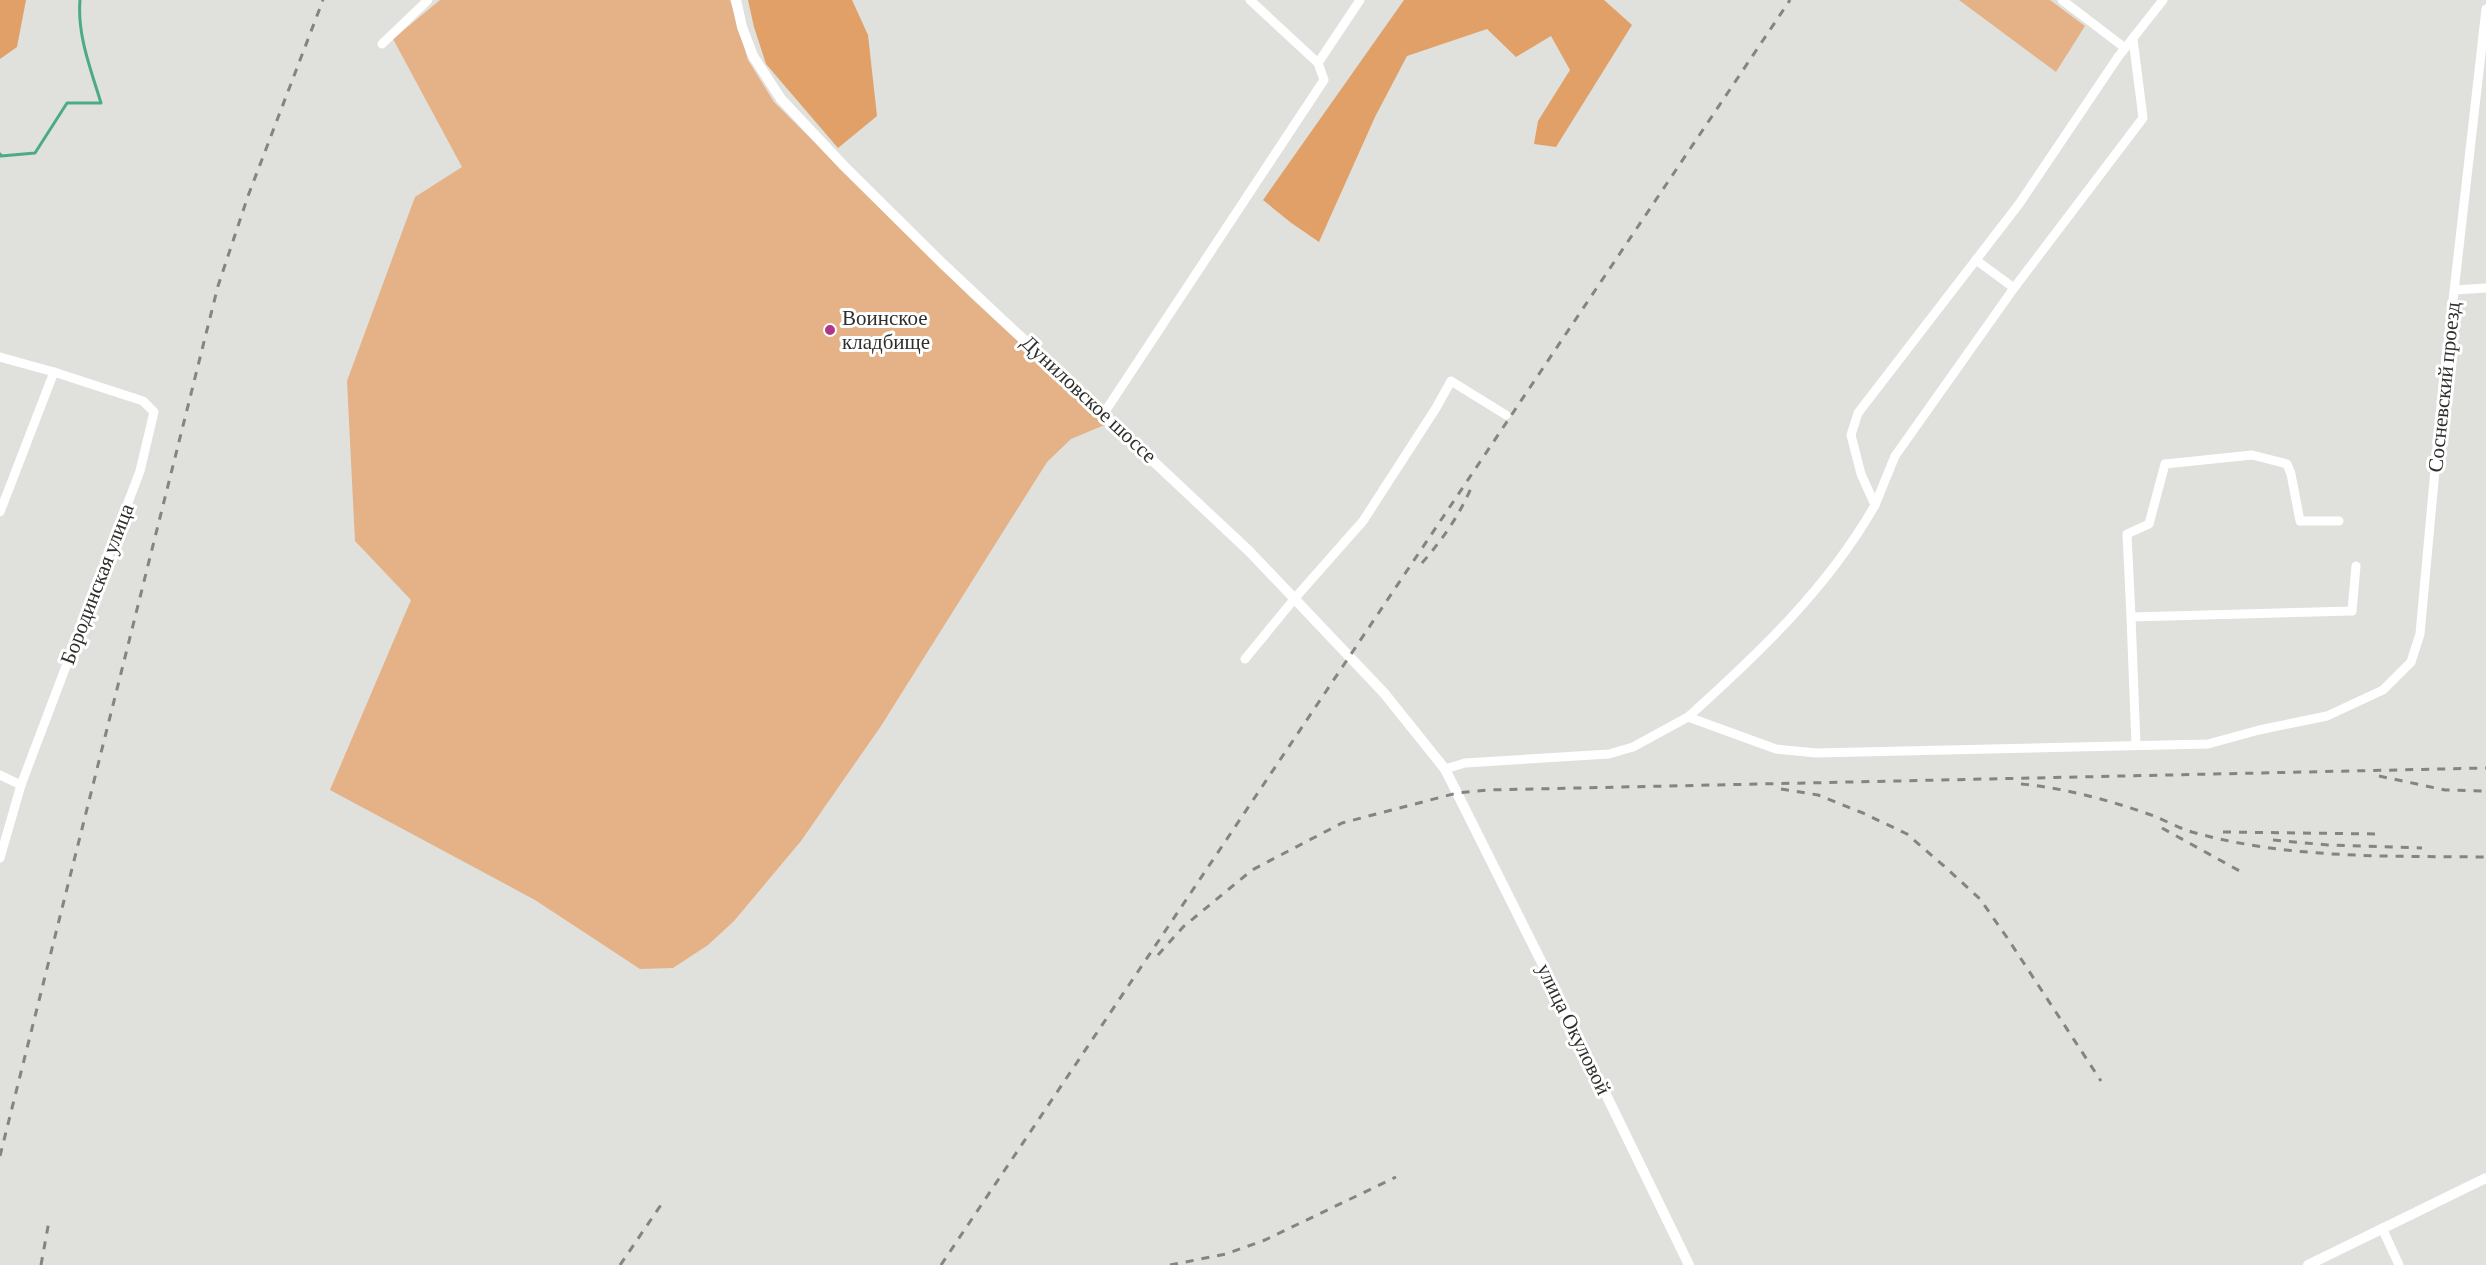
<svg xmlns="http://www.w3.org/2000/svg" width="2486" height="1265" viewBox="0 0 2486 1265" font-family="'Crimson Pro',serif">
	<rect width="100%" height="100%" fill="#e0e1dd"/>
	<g fill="#e4b286">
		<polygon points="440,0 730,0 748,60 774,102 971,298 1107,424 1071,439 1047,462 881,726 801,841 734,921 708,945 673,968 640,969 535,900 330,790 411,600 355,541 347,381 415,197 462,167 393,39"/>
		<polygon points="1959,0 2050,0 2085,26 2056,72"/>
	</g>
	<g fill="#e0a067">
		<polygon points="0,0 26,0 17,47 0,59"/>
		<polygon points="748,0 852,0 868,35 877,116 838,148 766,64 754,27"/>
		<polygon points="1404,0 1604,0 1632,25 1556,147 1534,144 1538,121 1570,70 1551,36 1516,57 1487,29 1407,56 1375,117 1319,242 1290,222 1263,200"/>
	</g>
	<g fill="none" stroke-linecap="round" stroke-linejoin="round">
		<path stroke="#4cab87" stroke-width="3" d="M0,154l1,2 34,-3 32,-50h34c-10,-33 -24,-68 -21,-103"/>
		<g stroke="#fff" stroke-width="9">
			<polyline points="2062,0 2125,48"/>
			<polyline points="382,44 428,0"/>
			<polyline points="1318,63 1360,0"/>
			<polyline points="2014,288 2143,118 2133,39"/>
			<polyline points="2455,290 2486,288"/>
			<polyline points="0,357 54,372 143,401 154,412 140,471 21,785 0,858"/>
			<polyline points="1104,413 1324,80 1318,63 1250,0"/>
			<polyline points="1875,505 1895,456 2014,288 1976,260"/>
			<polyline points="0,512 54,372"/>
			<polyline points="2131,617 2127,534 2149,524 2165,464 2252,455 2287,464 2291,474 2300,521 2339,521"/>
			<polyline points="1245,659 1295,598 1363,521 1436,408 1451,381 1506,415"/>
			<path d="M1688,717c70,-63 140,-129 187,-212l-14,-31 -10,-39 7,-22 161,-209 99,-147 45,-57"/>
			<polyline points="2136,745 2131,617 2352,611 2356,566"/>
			<polyline points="1445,769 1465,763 1609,754 1633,747 1688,717 1776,749 1816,753 2208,744 2259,730 2327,716 2383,690 2411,662 2420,634 2440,415 2486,9"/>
			<polyline points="0,775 21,785"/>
			<polyline points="2382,1228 2399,1265"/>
		</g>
		<g stroke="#fff" stroke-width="10">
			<polyline points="736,0 742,27 753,56 781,99 844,166 943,264 1249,551 1384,693 1445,769 1543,965 1689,1265"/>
			<polyline points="2308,1265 2486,1178"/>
		</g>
		<g stroke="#848481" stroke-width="3" stroke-dasharray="8 8" stroke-linecap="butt">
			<path d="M1422,563c20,-23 37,-47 49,-75"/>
			<polyline points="2379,776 2445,790 2486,791"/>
			<path d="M2021,784c45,4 91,17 133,32 12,5 25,12 38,16 96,27 195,24 294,25"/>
			<polyline points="1781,789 1818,795 1863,813 1907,834 1944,866 1980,899 2008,939 2101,1081"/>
			<polyline points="2162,828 2245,874"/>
			<polyline points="2223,832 2379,834"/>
			<polyline points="2273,840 2328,845 2422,848"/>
			<polyline points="1158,955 1183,927 1252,870 1342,823 1457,793 1487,790 2486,768"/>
			<polyline points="0,1156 218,286 248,196 323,0"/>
			<polyline points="41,1265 49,1221"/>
			<polyline points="620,1265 665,1199"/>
			<polyline points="941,1265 1790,0"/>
			<polyline points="1170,1265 1226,1254 1265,1240 1396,1177"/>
		</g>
	</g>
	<circle fill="#b03688" stroke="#fff" stroke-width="2" cx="830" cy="330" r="6"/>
	<g text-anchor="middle" stroke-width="6" stroke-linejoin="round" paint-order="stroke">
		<g font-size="21" fill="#2f2f2d" stroke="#fff" text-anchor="start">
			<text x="842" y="325">Воинское<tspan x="842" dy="24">кладбище</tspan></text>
		</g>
		<g font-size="21" fill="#2f2f2d" stroke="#fff">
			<text transform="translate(2444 387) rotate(-84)" y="7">Сосневский проезд</text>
			<text transform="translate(1089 399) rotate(43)" y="7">Дуниловское шоссе</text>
			<text transform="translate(97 584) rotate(-69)" y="7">Бородинская улица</text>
			<text transform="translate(1574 1029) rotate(64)" y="7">улица Окуловой</text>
		</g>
	</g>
</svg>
